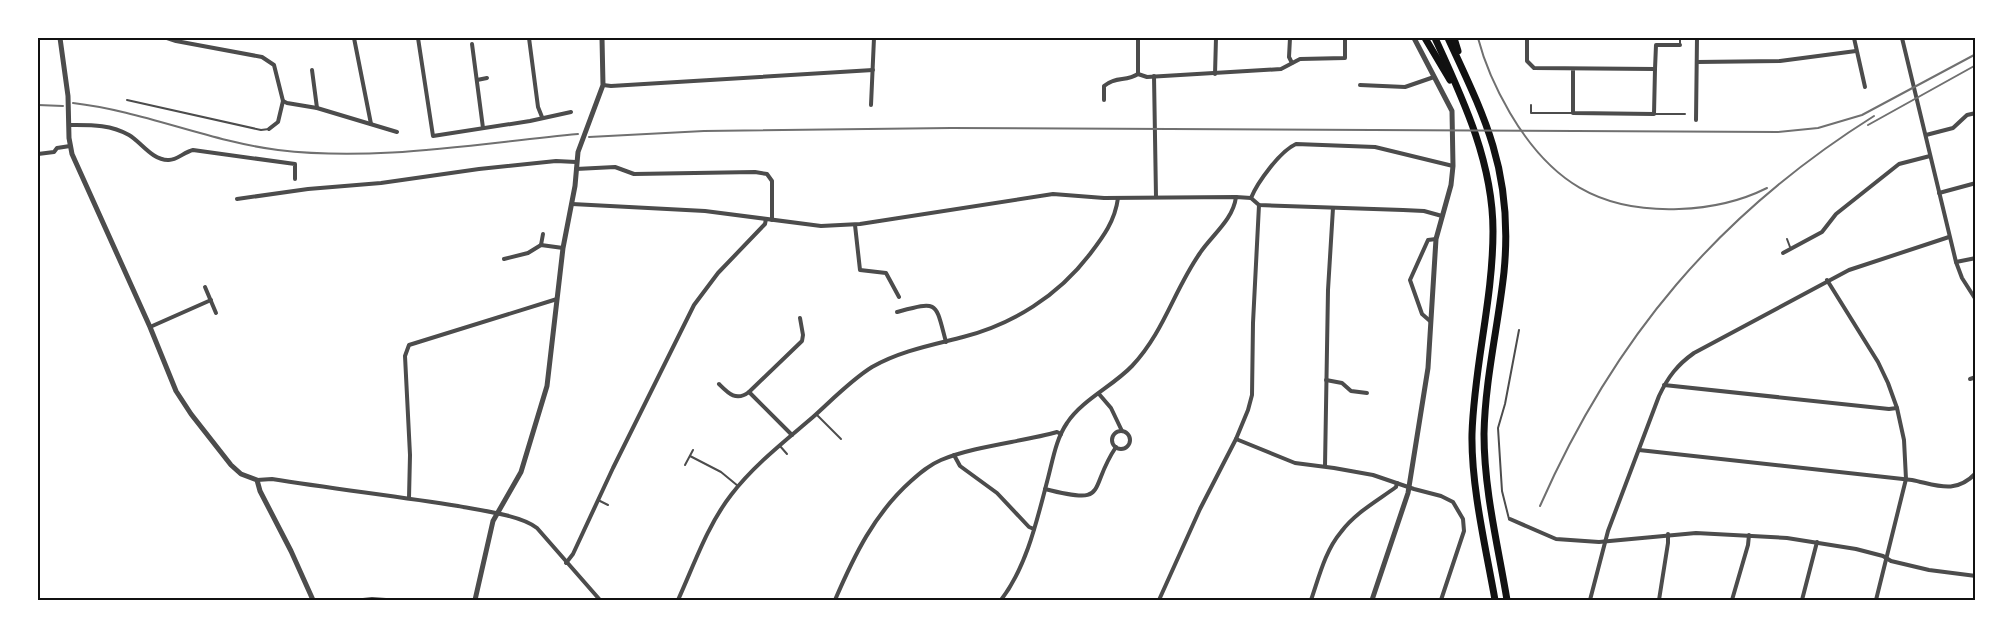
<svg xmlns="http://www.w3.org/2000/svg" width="2013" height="638" viewBox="0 0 2013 638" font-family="Quicksand,sans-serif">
	<rect width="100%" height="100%" fill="#fff"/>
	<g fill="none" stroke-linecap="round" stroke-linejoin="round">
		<g stroke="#4c4c4c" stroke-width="2">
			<polyline points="1680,45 1680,38"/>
			<polyline points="127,100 261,130 269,129"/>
			<polyline points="1531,105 1531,113 1573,113"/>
			<polyline points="1654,114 1685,114"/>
			<polyline points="1787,239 1790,247"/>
			<polyline points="816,414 841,439"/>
			<polyline points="780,446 787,454"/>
			<polyline points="690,456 721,472 738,486"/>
			<polyline points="685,465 693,450"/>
			<polyline points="598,500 608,505"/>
			<polyline points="1509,519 1502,491 1498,428 1505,404 1519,330"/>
		</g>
		<g stroke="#4c4c4c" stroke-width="4">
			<polyline points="167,38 176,41 262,57 274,65 283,101 287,103 317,108 397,132"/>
			<polyline points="354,38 371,124"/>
			<polyline points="418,38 433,136 530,121 571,112"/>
			<polyline points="529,38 538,107 542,117"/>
			<polyline points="1138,38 1138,74"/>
			<polyline points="1290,38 1289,57 1292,63"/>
			<polyline points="1527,38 1527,61 1534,68 1655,69 1654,114 1573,113 1573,69"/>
			<polyline points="1854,38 1865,87"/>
			<polyline points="1902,38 1956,262 1962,278 1976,300"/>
			<polyline points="472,44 483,128"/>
			<polyline points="1697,62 1780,61 1856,51"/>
			<polyline points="1655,69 1656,45 1680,45"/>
			<polyline points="312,70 317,108"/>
			<polyline points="1138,74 1147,77 1281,69 1300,59 1345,58 1345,38"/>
			<polyline points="1215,74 1216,38"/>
			<polyline points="1154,76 1156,197"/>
			<polyline points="477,80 487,78"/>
			<polyline points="603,85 611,86 873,70"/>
			<polyline points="1360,85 1405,87 1434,77"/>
			<path d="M1104,100v-14c12,-10 22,-4 34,-12"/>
			<polyline points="871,105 874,38"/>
			<polyline points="1696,120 1697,38"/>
			<path d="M69,125c21,0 41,-1 60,10 12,7 23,25 39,25 8,1 16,-8 25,-10l102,14v15"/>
			<polyline points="269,129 278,122 283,101"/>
			<polyline points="1926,135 1953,128 1967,115 1976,113"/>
			<polyline points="38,154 54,152 57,148 70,146"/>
			<polyline points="576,169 615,167 634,174 755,172 767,174 772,181 772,220"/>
			<polyline points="1939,193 1976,183"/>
			<path d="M1251,198c6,-15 29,-47 45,-54l79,3 78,19"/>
			<polyline points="237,199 308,189 381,183 479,169 556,161 576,162"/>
			<polyline points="572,204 705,211 821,226 860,224 1053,194 1104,198 1236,197 1251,198 1259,205 1403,210 1424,211 1442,216"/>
			<polyline points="855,225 860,270 886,273 899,297"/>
			<polyline points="541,245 543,234"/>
			<polyline points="1783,253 1822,232 1836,214 1899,164 1930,156"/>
			<polyline points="504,259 528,253 541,245 563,248"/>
			<polyline points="1956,262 1976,258"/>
			<polyline points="1827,280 1878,362 1888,383 1897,408 1904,440 1906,479 1876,600"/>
			<polyline points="205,287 216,313"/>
			<path d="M897,312c42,-11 38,-11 49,30"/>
			<polyline points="1430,321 1422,314 1410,280 1428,240 1436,239"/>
			<polyline points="150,327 211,300"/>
			<polyline points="1970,379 1976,377"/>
			<polyline points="1326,380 1342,383 1351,391 1367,393"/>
			<path d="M719,384c9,9 17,18 30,8l53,-51 1,-6 -3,-17"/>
			<polyline points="1664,385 1889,409 1897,408"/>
			<polyline points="749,392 792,435"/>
			<polyline points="1099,394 1111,408 1122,431"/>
			<circle cx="1121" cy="440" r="9"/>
			<polyline points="1236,439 1295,463 1334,468 1373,475 1414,489 1441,496 1453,502 1463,519 1464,531 1441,600"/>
			<path d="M1639,450l273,30c25,5 43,15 64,-7"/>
			<polyline points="954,455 960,466 997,493 1029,527 1034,529"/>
			<polyline points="1325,466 1328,290 1333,208"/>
			<path d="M257,480l15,-1c62,10 124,17 186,27 21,4 63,9 79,22l63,72"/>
			<path d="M1045,489c66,17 42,1 71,-42"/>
			<polyline points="409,498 410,455 405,356 409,345 557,299"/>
			<polyline points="1510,519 1556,539 1599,542 1696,533 1787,538 1856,549 1883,556 1891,561 1929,570 1976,576"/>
			<polyline points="566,563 573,554 613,468 694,305 718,273 765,224 766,219"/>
			<polyline points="363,600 372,599 386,600"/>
			<path d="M678,600c16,-35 29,-74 53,-105 23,-30 54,-54 82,-78 19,-17 38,-37 59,-50 28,-16 60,-22 91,-30 50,-13 95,-41 127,-83 13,-17 25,-33 28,-56"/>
			<path d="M835,600c19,-44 39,-86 76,-119 9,-8 18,-16 30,-21 34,-14 80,-18 116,-28l4,2"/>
			<path d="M1001,600c26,-34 36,-80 47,-122 5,-19 8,-39 19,-55 15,-23 46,-37 65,-57 32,-34 42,-76 68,-113 12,-18 33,-33 36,-56"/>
			<polyline points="1159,600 1200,509 1236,439 1248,410 1252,395 1253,323 1259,205"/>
			<path d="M1311,600c8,-23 14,-49 30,-68 14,-19 36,-31 55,-45l1,-4"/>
			<path d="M1590,600l18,-69 51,-135c9,-19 18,-31 35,-43l155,-83 100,-33"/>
			<polyline points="1659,600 1668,543 1668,534"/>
			<polyline points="1732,600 1748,545 1749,535"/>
			<polyline points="1802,600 1817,542"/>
		</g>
		<g stroke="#4c4c4c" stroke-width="5">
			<polyline points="60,38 68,96 69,138 72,154 150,327 176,391 191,414 231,465 241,474 257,480 260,491 291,551 313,600"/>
			<polyline points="475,600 493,521 521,472 547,386 563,248 575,186 578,152 603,85 602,38"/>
			<polyline points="1372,600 1408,493 1428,368 1436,239 1451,185 1453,166 1452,111 1414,38"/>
		</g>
		<g stroke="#111" stroke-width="7">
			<polyline points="1425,38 1450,80"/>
			<path d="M1435,38c28,61 58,124 58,193 0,69 -19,135 -21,203 -1,52 14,115 23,166"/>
			<path d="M1448,38c16,35 34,71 45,108 12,40 15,85 11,126 -6,55 -19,108 -20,162 0,56 14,112 23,166"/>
			<polyline points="1454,38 1458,51"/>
		</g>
		<g stroke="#707070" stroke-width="2">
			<path d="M1478,38c7,27 18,51 32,75 40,68 89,99 169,96 31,-1 60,-7 88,-21"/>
			<path d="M73,103c70,8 135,38 205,47 100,12 201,-7 300,-16"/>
			<polyline points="38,105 63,106"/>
			<polyline points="1868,125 1976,65"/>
			<polyline points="589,137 704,131 951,128 1778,132 1818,128 1862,115 1976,54"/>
			<path d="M1540,506c74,-168 178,-292 334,-390"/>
		</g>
	</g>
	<rect width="2013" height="638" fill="none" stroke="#ffffff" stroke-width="78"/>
	<rect x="39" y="39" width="1935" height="560" fill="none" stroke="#111" stroke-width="2"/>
</svg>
